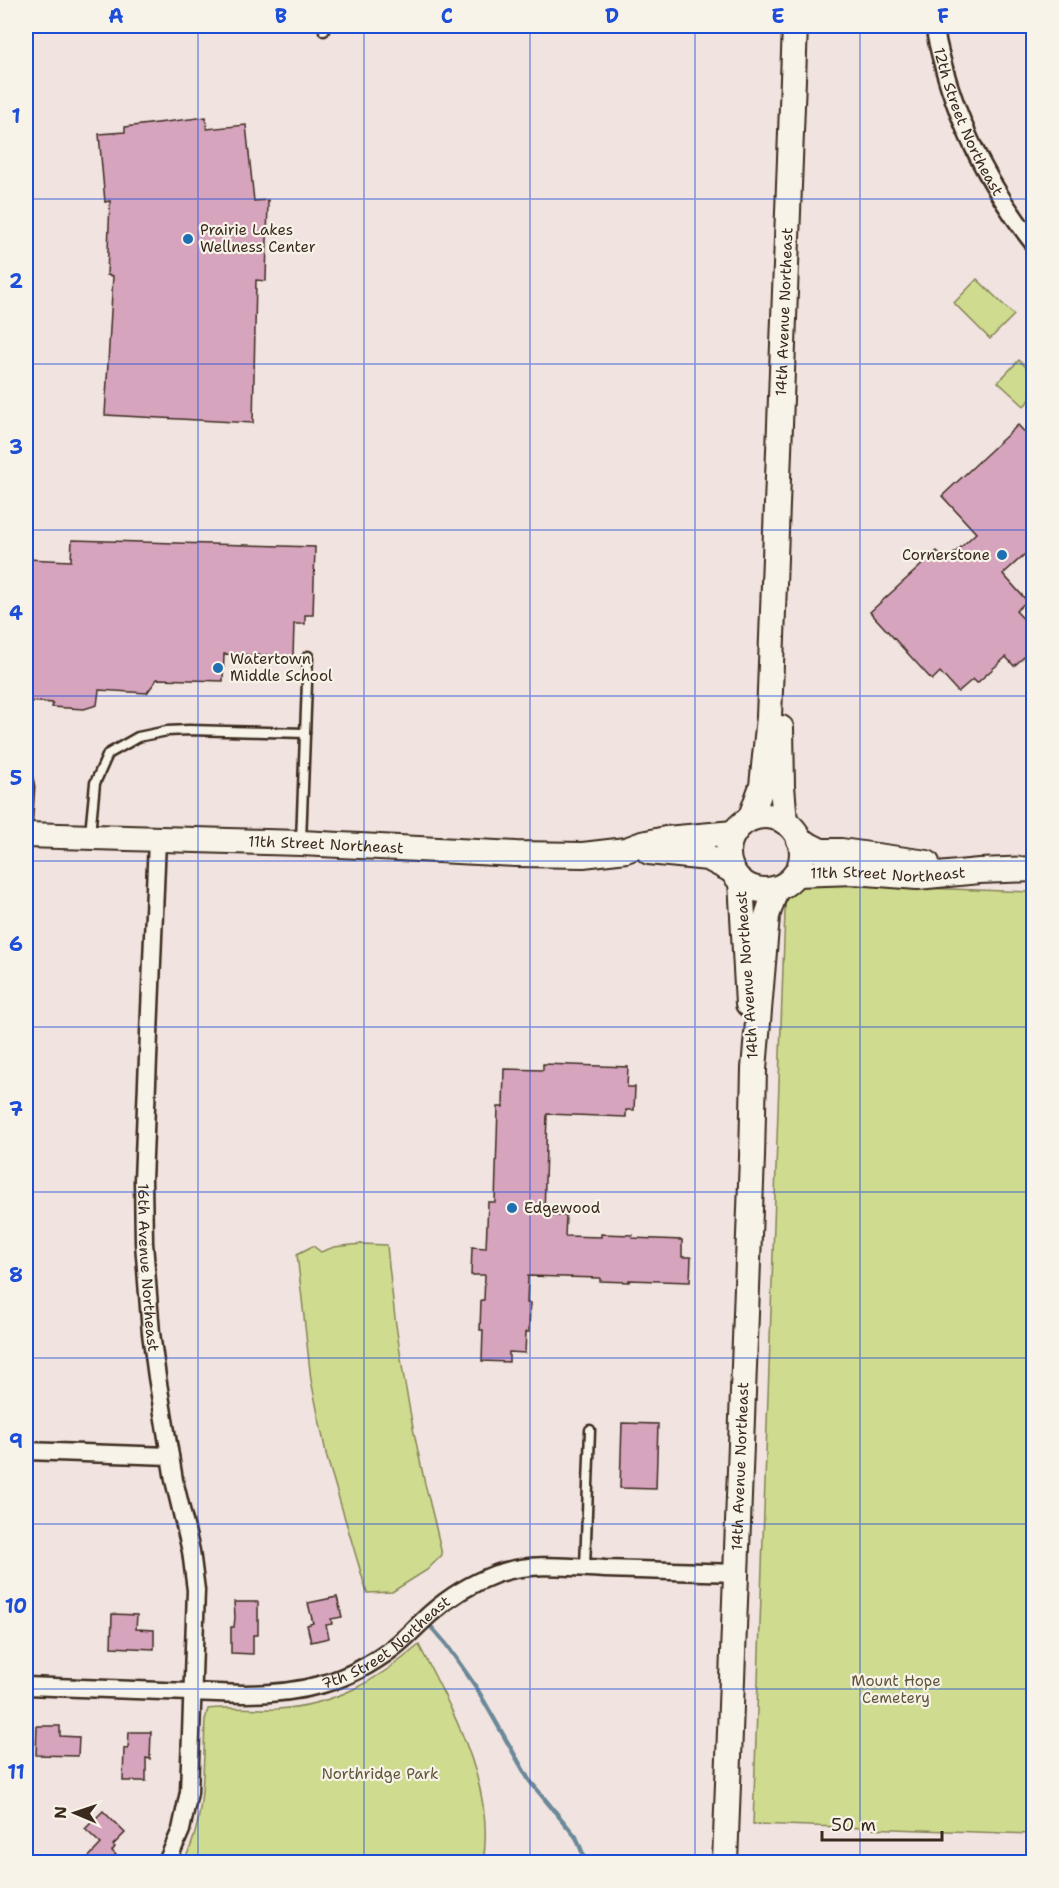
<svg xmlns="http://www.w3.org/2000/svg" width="1059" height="1888" viewBox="0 0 1059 1888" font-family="'Shantell Sans',sans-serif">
	<rect width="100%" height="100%" fill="#f1e3e0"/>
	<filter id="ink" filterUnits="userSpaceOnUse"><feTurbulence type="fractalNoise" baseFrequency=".0167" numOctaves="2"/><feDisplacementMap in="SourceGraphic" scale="12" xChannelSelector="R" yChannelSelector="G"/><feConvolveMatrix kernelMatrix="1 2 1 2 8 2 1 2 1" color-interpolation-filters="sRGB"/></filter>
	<g filter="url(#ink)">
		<g fill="#cfdc8f" stroke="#858356" stroke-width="1.5">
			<polygon points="977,279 1014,315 990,339 954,303"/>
			<polygon points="1019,360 1033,374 1033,396 1024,406 998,382"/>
			<polygon points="786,883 1033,892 1033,1834 753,1824"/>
			<path d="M361,1244l26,1c7,80 20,161 38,239 6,23 12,47 17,71l-15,15 -35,22 -25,1 -40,-135 -16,-78 -14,-126 16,-8 8,6 13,-5z"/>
			<path d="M419,1645c33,65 77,142 64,217h-300c23,-38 20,-98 22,-142l3,-11c23,-3 47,1 70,0 56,-4 99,-28 141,-64z"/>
		</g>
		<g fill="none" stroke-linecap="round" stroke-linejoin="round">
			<polyline stroke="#6a8898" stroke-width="4.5" points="426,1621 446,1644 476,1687 529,1780 576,1837 585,1859 584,1862"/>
		</g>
		<g fill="#d7a4be" stroke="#3b2a1e" stroke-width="1.5">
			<polygon points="206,117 207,129 246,125 254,201 268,200 266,281 256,280 253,423 105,415 113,276 107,275 110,201 105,202 99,134 125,132 125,127"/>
			<polygon points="1018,425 1034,442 1034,546 1003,574 1027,601 1016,611 1034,630 1034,648 1014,666 1006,657 977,683 973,679 958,692 940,672 932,680 870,612 937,551 946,561 976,533 942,496"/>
			<polygon points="72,540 315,547 313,615 305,615 305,624 294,624 293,656 224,654 223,681 157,679 147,693 99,690 97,705 84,709 52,707 53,703 26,701 26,559 71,561"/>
			<polygon points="543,1064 628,1067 627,1087 635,1087 634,1110 626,1110 626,1117 547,1114 544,1215 566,1216 565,1236 601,1237 601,1234 633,1235 632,1238 682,1240 682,1257 691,1257 690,1282 629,1280 629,1282 600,1281 600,1278 528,1276 527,1303 530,1303 529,1332 526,1332 525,1353 509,1352 509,1362 482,1361 483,1330 480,1330 481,1300 484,1300 485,1275 471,1275 472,1247 486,1248 488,1202 495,1202 498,1107 503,1107 504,1069 543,1070"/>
			<polygon points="622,1423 658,1424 656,1489 620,1488"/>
			<polygon points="337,1597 342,1617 331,1619 332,1624 326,1625 329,1638 311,1642 307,1625 313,1623 308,1603"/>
			<polygon points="234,1602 258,1602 258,1635 253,1635 253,1654 231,1653 231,1627 234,1627 235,1617"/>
			<polygon points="112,1614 137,1615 136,1629 154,1630 154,1649 111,1647"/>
			<polygon points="37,1726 60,1726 60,1736 79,1737 78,1756 36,1755"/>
			<polygon points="129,1732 151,1732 150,1759 146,1758 146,1781 123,1781 124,1748 128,1749"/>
			<polygon points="103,1811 125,1833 113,1845 115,1847 112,1851 124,1863 83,1863 101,1844 85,1829"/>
		</g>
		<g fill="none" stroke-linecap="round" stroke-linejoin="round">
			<defs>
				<g id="lane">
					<polyline points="324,31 324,26"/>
					<polyline points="26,769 29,787 26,834"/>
					<polyline points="90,834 95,783 108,754 138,737 167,731 189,730 305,733"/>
					<polyline points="301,841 308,656"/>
					<polyline points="585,1568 590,1430"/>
				</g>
				<g id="street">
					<path id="s1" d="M934,26c16,82 48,152 100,218"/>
					<path id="s2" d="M157,840l-14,340 1,63 7,90 6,44 17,103 17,71 5,39 -7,202 -8,38 -14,32"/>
					<polyline points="26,1451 170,1456"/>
					<path id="s3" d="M26,1686l218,8c56,0 104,-11 149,-46 13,-10 25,-23 37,-34 19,-17 42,-31 66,-40 35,-12 73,-7 109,-5 44,1 88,3 132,4"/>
				</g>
				<g id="secondary">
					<polyline points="781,728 782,786 785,822"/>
					<circle cx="765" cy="853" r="37"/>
					<path id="s4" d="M750,819l12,-33 7,-69 26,-691"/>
					<path id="s5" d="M26,835l275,8 215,11 67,1 43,-5 16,-6 24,-5 68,-6"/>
					<polyline points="799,840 821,851 841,851 927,863"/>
					<polyline points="649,852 708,858 733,871"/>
					<path id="s6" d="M796,874l59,-2 62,5 62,-6 55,-2"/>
					<polyline points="741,881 748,1004"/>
					<path id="s7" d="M725,1862l27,-705 2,-88 13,-153 9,-27"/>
				</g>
			</defs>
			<use href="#lane" stroke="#3b2a1e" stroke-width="13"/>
			<use href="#street" stroke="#3b2a1e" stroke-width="21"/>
			<use href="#secondary" stroke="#3b2a1e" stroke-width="28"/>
			<use href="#lane" stroke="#f7f3e8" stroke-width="8"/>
			<use href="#street" stroke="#f7f3e8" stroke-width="16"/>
			<use href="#secondary" stroke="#f7f3e8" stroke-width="24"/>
		</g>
	</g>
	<path fill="none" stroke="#1d4ed8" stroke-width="1.5" stroke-opacity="0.55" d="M198,26v1836M364,26v1836M530,26v1836M695,26v1836M860,26v1836M26,199h1008M26,364h1008M26,530h1008M26,696h1008M26,861h1008M26,1027h1008M26,1192h1008M26,1358h1008M26,1524h1008M26,1689h1008"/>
	<g fill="#1f6fb2" stroke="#f7f3e8" stroke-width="2">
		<circle cx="188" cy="239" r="6"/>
		<circle cx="1002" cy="555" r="6"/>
		<circle cx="218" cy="668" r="6"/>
		<circle cx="512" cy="1208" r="6"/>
	</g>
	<g text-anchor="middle" stroke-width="4.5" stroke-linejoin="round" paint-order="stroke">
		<g font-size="15" fill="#3b2a1e" stroke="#f7f3e8">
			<text dy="5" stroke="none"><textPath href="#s1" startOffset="102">12th Street Northeast</textPath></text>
			<text dy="5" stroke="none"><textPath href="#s4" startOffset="510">14th Avenue Northeast</textPath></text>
			<text dy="5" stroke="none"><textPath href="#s5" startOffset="300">11th Street Northeast</textPath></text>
			<text dy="5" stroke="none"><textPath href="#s6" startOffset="92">11th Street Northeast</textPath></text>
			<text transform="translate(747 975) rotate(-94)" y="5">14th Avenue Northeast</text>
			<text dy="5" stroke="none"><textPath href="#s2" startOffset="428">16th Avenue Northeast</textPath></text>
			<text dy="5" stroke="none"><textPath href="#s7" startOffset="396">14th Avenue Northeast</textPath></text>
			<text dy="5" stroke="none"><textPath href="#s3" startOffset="374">7th Street Northeast</textPath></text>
		</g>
		<g font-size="15" fill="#3b2a1e" stroke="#f7f3e8" text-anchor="start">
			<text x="200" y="235">Prairie Lakes<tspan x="200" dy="17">Wellness Center</tspan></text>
			<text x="990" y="560" text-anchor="end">Cornerstone</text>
			<text x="230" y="664">Watertown<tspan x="230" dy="17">Middle School</tspan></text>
			<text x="524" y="1213">Edgewood</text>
		</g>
		<g font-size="15" fill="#60563a" stroke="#f7f3e8">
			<text x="896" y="1686">Mount Hope<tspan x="896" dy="17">Cemetery</tspan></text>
			<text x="380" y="1779">Northridge Park</text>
		</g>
	</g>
	<rect width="1059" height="1888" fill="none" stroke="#f7f3e8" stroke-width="66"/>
	<g transform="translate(75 1813) rotate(272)" stroke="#f7f3e8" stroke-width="4.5" paint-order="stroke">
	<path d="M0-4.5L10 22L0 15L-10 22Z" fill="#3b2a1e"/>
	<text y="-9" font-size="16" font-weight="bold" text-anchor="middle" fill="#3b2a1e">N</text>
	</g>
	<path d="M822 1831v9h120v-9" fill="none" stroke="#3b2a1e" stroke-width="3"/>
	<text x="831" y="1831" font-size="18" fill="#3b2a1e" stroke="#f7f3e8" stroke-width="4.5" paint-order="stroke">50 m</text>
	<rect x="33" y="33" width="993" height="1822" fill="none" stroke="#1d4ed8" stroke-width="2"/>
	<g font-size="20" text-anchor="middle" font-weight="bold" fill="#1d4ed8">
		<text x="116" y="23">A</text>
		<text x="281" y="23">B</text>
		<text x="447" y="23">C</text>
		<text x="612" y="23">D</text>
		<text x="778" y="23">E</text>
		<text x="943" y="23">F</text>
		<text x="16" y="123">1</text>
		<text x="16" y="288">2</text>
		<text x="16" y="454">3</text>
		<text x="16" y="620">4</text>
		<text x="16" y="785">5</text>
		<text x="16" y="951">6</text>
		<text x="16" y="1116">7</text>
		<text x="16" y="1282">8</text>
		<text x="16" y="1448">9</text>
		<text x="16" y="1613">10</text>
		<text x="16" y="1779">11</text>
	</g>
</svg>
